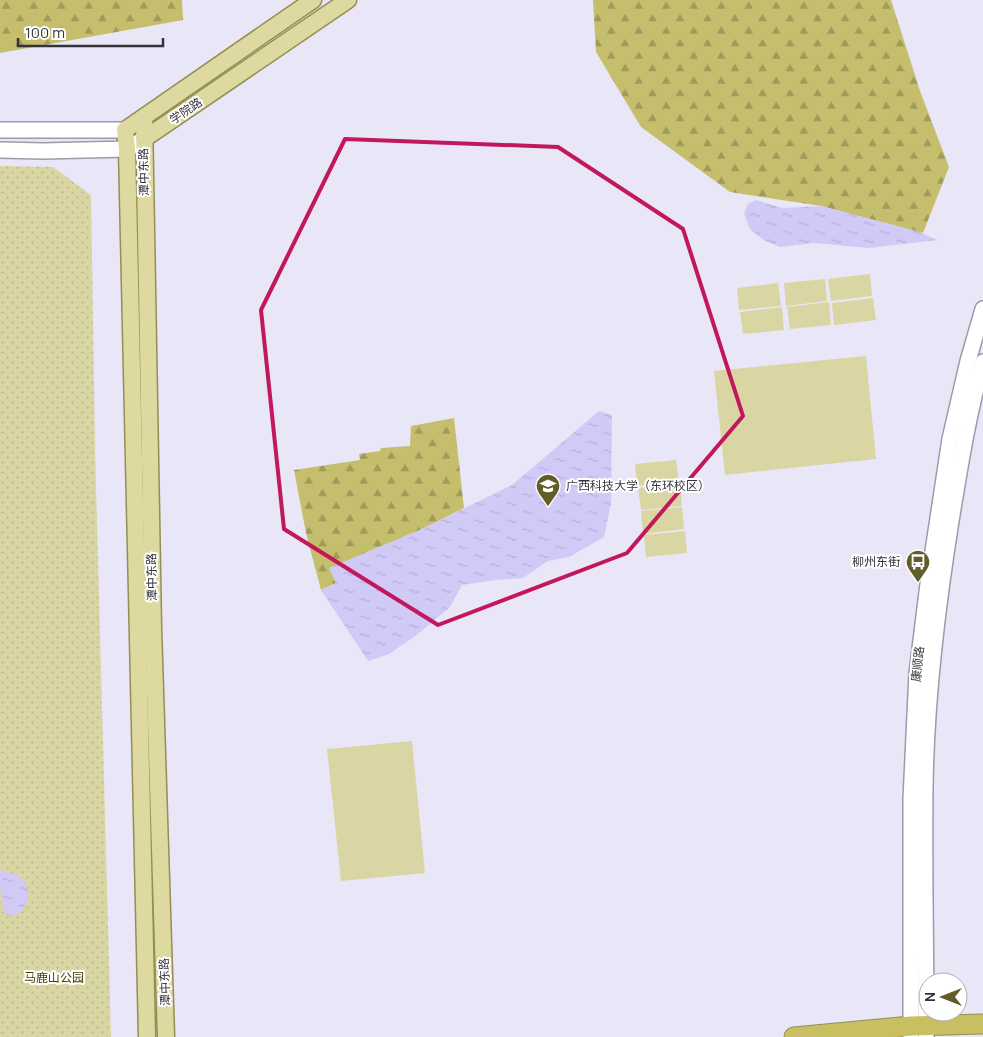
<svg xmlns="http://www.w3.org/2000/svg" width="983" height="1037" viewBox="0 0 983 1037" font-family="Manrope,'Noto Sans SC',sans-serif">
	<defs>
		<pattern id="forest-firs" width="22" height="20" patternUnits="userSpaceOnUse" patternTransform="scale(1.25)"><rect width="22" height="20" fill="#c5be6d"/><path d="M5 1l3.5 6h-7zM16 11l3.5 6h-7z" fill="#a19b5b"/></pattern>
		<pattern id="park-dots" width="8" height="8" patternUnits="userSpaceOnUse" patternTransform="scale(1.25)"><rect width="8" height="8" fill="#dad6a4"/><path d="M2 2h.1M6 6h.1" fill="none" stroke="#bcb88e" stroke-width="1.8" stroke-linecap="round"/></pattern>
		<pattern id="water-ripples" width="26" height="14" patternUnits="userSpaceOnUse" patternTransform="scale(1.25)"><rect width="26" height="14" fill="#d2caf6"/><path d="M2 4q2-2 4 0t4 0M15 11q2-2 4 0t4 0" fill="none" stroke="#b5aed4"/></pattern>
	</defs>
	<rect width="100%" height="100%" fill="#e9e6f8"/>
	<g fill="#dad6a4">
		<polygon points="870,274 872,296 831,301 828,279"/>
		<polygon points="825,279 827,301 786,306 784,283"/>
		<polygon points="778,283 781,306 739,310 737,288"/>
		<polygon points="873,298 876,320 834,325 832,303"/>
		<polygon points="829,302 831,325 790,329 787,307"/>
		<polygon points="782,307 784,330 743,334 740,312"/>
		<polygon points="866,356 876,459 725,475 714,371"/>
		<polygon points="676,460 679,482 637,486 635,464"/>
		<polygon points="680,484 682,506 641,510 638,488"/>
		<polygon points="682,507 684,529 643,534 641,511"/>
		<polygon points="685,531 687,553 646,557 644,535"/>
		<polygon points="412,741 425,873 341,881 327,749"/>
	</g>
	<g fill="url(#forest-firs)">
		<polygon points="0,0 182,0 183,20 0,53"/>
		<polygon points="593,0 891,0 920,91 949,167 923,233 821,206 730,192 641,127 596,52"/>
		<polygon points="454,418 464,508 420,530 330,568 336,583 321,590 306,533 294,470 360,460 359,454 380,451 381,448 410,446 411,426"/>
	</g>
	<polygon fill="url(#park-dots)" points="0,166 53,167 91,195 95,450 111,1037 0,1037"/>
	<g fill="url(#water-ripples)">
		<polygon points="756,200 782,208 821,206 916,231 938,240 868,248 814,243 780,247 765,241 750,229 744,213 748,204"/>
		<polygon points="599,411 612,415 611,504 604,537 569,557 548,561 523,578 495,580 462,585 450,607 418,634 389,654 368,661 321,590 336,583 329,568 420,530 512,485"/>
		<path d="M0,870c6,2 15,3 20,7 16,11 8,39 -12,39 -8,-10 -8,-31 -8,-46z"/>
	</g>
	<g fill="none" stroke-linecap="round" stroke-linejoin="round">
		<defs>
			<g id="secondary">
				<polyline points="0,130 125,130"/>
				<polyline points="0,150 43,151 127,149 144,139"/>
				<polyline points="911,1037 911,799 917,673 928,584 950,439 968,361 983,309"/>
				<path d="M926,1037c0,-83 -2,-166 -1,-249 1,-90 12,-179 26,-267 9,-54 17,-107 32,-159"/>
			</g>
			<g id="primary">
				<polyline points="144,117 153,628 166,1037"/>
				<polyline points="144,139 348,0"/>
				<polyline points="147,1037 127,149 125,130 313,0"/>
			</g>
			<polyline id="highway" points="794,1037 911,1026 983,1024"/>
		</defs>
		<use href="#secondary" stroke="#9d9aab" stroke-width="18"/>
		<use href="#primary" stroke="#948e54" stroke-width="19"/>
		<use href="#highway" stroke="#948e54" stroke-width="21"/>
		<use href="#secondary" stroke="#fff" stroke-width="15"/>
		<use href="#primary" stroke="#ddd9a1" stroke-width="16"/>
		<use href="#highway" stroke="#c7bf62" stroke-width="19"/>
	</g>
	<path fill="none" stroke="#c2185b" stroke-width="4" stroke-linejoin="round" d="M345,139l213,8 125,82 60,187 -116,137 -189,72 -154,-96 -23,-219z"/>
	<defs>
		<symbol id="university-pin" viewBox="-11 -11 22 30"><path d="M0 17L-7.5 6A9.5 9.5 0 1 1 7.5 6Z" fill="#615c29" stroke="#fff"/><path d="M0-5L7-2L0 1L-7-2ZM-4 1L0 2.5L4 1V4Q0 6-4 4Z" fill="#fff"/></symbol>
		<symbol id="bus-pin" viewBox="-11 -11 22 30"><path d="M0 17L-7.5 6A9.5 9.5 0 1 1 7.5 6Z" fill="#615c29" stroke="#fff"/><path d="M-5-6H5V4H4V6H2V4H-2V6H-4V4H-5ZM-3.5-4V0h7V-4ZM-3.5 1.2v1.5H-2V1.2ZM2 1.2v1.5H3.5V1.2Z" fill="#fff"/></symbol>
	</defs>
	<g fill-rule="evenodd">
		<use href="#university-pin" x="534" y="472" width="28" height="38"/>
		<use href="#bus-pin" x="904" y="548" width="28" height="38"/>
	</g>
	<g text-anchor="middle" stroke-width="4" stroke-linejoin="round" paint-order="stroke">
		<g font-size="12" fill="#34333a" stroke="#fff">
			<text transform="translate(186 111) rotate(-34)" y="4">学院路</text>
			<text transform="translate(144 172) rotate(-91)" y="4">潭中东路</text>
			<text transform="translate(152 577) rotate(-91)" y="4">潭中东路</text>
			<text transform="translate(918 664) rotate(-84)" y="4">康顺路</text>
			<text transform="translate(165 982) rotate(-92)" y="4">潭中东路</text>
		</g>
		<g font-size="12" fill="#34333a" stroke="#fff" text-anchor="start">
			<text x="566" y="490">广西科技大学（东环校区）</text>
			<text x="900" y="566" text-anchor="end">柳州东街</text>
		</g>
		<g font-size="12" fill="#474100" stroke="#fff">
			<text x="54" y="982">马鹿山公园</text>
		</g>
	</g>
	<g transform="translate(943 997) rotate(270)"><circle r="24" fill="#ffffff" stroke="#aeadb0"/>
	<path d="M0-4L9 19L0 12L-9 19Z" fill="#615c29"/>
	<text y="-8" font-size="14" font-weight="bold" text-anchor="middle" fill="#34333a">N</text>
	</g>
	<path d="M18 38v8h145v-8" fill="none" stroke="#34333a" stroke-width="2.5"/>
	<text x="25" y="38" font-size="15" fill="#34333a" stroke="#ffffff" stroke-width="4" paint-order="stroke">100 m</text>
</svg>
